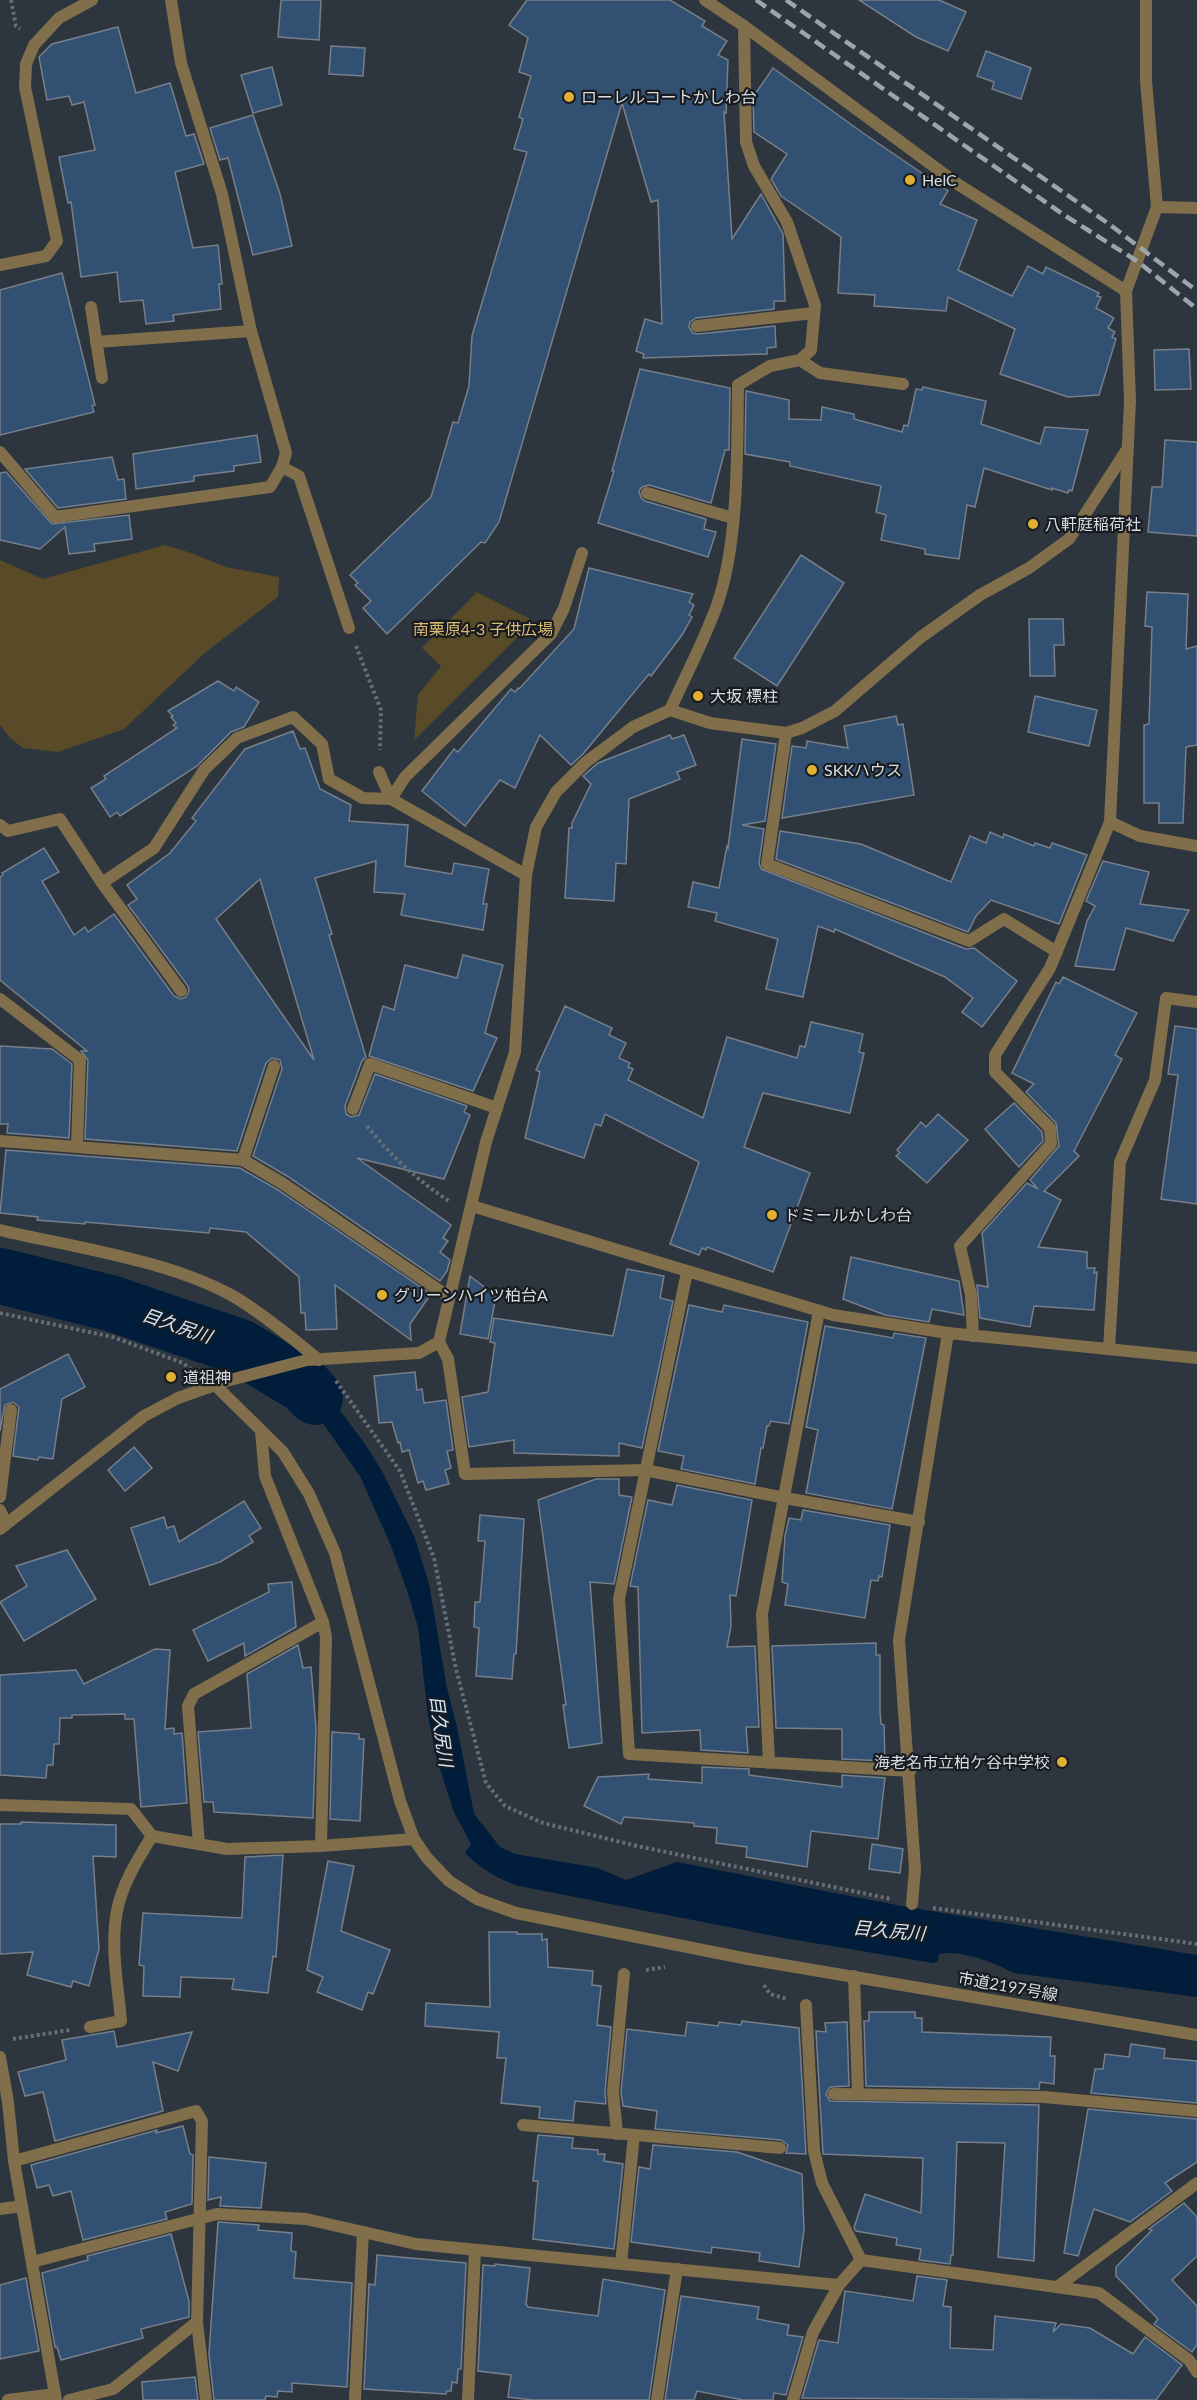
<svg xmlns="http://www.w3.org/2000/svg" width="1197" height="2400" viewBox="0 0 1197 2400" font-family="Lato,'Noto Sans JP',sans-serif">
	<rect width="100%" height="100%" fill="#2d353e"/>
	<g fill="#594a28">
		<polygon points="165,545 188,552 226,567 279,577 278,597 206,652 124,729 58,752 23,748 10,738 0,725 0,560 43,579"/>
		<polygon points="477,592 534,621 414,740 418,695 441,666 422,648"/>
	</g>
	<path fill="#001e3c" d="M235,1359l74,17 33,37 23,31 17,27 33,67 14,46 18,104 10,39 17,87 26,33 15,7 83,14 28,12 51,-18 230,45 290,48v42l-183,-24c-20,-10 -52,-24 -75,-19l-1,7 -5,2 -149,-25 -265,-52c-21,-7 -38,-17 -54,-33l6,-9 -17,-32 -17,-52 -9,-44 -10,-89 -11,-37 -16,-44 -30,-68 -43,-62 -17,-18 -20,-16z"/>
	<polygon fill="#2d353e" points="281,1349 312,1375 276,1383 232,1360"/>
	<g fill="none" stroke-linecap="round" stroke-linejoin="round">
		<polyline stroke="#001e3c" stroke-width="56" points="0,1276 110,1303 240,1347 305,1386 315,1397"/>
	</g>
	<g fill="#325172" stroke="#767f8a" stroke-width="1.5" fill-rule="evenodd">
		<polygon points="281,0 321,0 319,40 278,37"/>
		<polygon points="527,0 670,0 705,21 702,26 727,41 718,55 728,60 726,113 724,112 732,239 761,194 783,234 785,301 774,301 774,309 696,318 690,322 689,327 693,333 698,334 775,326 776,347 767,348 767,354 643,358 644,354 636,351 645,319 662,324 658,200 651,202 622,103 499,522 485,543 481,542 387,634 363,608 371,601 355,585 358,583 350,575 431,497 453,422 458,423 469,386 472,336 527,152 514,149 523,119 519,117 531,76 519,72 528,38 509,25"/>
		<polygon points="859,0 939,0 966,12 948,51 916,37"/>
		<polygon points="118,27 136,93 170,83 186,136 194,134 204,164 175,172 193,248 218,245 222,284 219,284 221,309 173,315 174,321 146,324 143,300 120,302 117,272 81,277 71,202 68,203 59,157 95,150 84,102 72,105 69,96 47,100 39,57 52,44"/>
		<polygon points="331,46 365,48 363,76 329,74"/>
		<polygon points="986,51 1031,68 1021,99 992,89 994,82 977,76"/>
		<polygon points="272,67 282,105 253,113 241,75"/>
		<polygon points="773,68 863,133 948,191 940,204 977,220 958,270 1012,296 1028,266 1043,274 1046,267 1099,293 1097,296 1101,297 1096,308 1114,318 1108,328 1115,332 1112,337 1116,339 1099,395 1068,397 1000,374 1015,329 948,297 946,311 874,306 875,295 838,293 841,237 781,196 771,179 787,154 754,132 753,97"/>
		<polygon points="253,115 280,194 292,246 253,255 228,158 220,160 210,128"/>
		<polygon points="62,273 95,405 92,406 94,412 0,435 0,290"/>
		<polygon points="1189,349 1191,389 1155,390 1154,350"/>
		<polygon points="640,369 730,388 729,450 725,450 711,503 649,485 642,487 639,491 641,498 645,501 706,519 704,529 716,532 708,557 598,523 614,471 612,471"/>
		<polygon points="923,387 986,401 981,424 1040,444 1045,427 1088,430 1072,491 1069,490 1068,493 1052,488 1052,490 984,468 975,507 967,505 959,559 925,554 925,549 881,540 886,515 876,512 881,486 790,466 790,462 745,454 746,391 789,400 789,419 821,420 822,407 854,414 854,419 902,432 904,425 908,426 916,389 922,390"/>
		<polygon points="257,435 261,462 234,466 234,471 194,476 194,481 136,489 133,454"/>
		<polygon points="1165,440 1197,442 1197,536 1148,532 1152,487 1162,487"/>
		<polygon points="112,457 118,480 124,479 126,499 58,508 25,469"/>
		<polygon points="6,472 52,524 129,515 132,539 94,544 95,551 69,554 65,527 40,549 0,540 0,473"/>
		<polygon points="801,555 844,583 777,686 734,658"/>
		<polygon points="589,568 693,594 689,602 694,605 689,615 692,617 682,635 651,676 649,674 583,754 571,765 540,735 515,788 500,780 465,826 422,791 454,749 458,752 511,689 515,692 518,688 519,689 574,629"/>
		<polygon points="1147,592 1188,594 1186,649 1197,646 1197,745 1186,747 1183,823 1159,823 1159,803 1144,803 1144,725 1149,724 1152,627 1145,626"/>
		<polygon points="1029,619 1063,619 1064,645 1054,645 1055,676 1030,676"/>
		<polygon points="218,681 234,691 236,687 259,702 244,727 231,732 197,766 120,816 117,812 110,817 91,788 106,779 104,776 177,728 173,725 176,723 171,717 173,716 168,711"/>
		<polygon points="1035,696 1097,710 1089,746 1028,732"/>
		<polygon points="896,716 898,725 903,724 914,795 782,818 792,746 806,748 807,741 848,748 844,726"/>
		<path d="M293,731l7,18 5,-1 15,41 31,16 -2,16 59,4 -3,41 47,8 2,-11 35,6 -6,35h4l-4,26 -82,-15 4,-21 -31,-2 2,-31 -61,17 17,56 -3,1 37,122 -4,4 -17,45 1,8 5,3 8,-2 16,-41 92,32 -3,6 6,3 -26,64 -87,-21 94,67 -8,13 5,3 -8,11 10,8 -3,11 -7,10 -153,-105 -34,-20 29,-87 -2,-9 -8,-2 -6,5 -29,88 -152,-12 3,-79 -7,-9h6l-87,-71v-103l3,-2 -1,-2 42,-25 15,24 -17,9 32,54 11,-8 3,5 26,-18 60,82 7,3 5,-2 3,-6 -1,-5 -60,-81 9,-6 -10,-14 43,-32 26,-32 -4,-3 53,-69zM260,879l54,181 -98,-141z"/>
		<polygon points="670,735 672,739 684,735 696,765 677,772 680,779 629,799 626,864 616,863 614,901 565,898 569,828 572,828 572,823 591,784 583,776 598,763"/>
		<polygon points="742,739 776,744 765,821 742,825 764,829 759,863 761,869 966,949 974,948 1017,981 982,1027 962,1012 973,998 945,977 835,929 834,932 818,926 803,997 766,989 778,939 715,921 717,913 688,907 693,882 719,888 727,846 728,848"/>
		<polygon points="780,831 861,844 951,882 970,836 986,843 990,832 1003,838 1004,834 1034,846 1035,843 1050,848 1052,843 1087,855 1059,924 991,900 976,916 968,932 776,859"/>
		<polygon points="1103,861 1149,872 1140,904 1189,910 1173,941 1126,928 1114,970 1075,966 1087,921 1095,906 1086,901"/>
		<polygon points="463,955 503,965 485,1033 497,1038 473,1091 369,1056 383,1006 394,1010 405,965 457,978"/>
		<polygon points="1063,977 1137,1013 1115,1055 1122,1059 1074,1151 1079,1156 1044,1191 1061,1200 1038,1247 1087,1252 1087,1268 1095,1268 1094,1273 1097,1272 1094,1310 1034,1306 1030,1327 980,1318 977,1285 988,1287 982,1233 1027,1183 1038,1189 1030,1180 1059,1146 1056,1123 1026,1092 1034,1084 1012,1073 1056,982 1059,984"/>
		<polygon points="565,1006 612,1028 609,1035 626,1043 619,1058 630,1063 628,1067 633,1069 628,1080 703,1118 727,1037 797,1058 800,1046 805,1047 811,1022 863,1034 859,1052 864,1053 850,1113 763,1093 744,1147 810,1173 773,1272 707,1247 706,1250 702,1248 699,1255 670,1244 699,1162 605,1114 601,1126 595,1124 584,1158 525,1138 540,1072 536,1070"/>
		<polygon points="1175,1026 1197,1029 1197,1204 1161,1199 1178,1075 1168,1074"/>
		<polygon points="0,1046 52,1049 72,1064 69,1138 7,1133 8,1124 0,1124"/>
		<polygon points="1014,1103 1042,1132 1043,1141 1019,1167 985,1129"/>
		<polygon points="938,1114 968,1140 927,1183 896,1156 900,1153 897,1150 921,1122 926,1127"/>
		<polygon points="6,1150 240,1168 278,1190 431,1294 410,1324 411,1340 335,1285 337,1329 306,1330 305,1313 301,1313 299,1277 246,1232 210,1228 209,1233 85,1222 85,1224 37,1220 38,1217 0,1213"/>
		<polygon points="851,1257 959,1281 964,1315 932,1309 929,1322 885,1315 843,1299"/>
		<polygon points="627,1269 664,1276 660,1298 673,1301 642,1448 619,1443 619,1456 514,1453 514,1440 469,1447 462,1397 488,1392 495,1343 490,1342 494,1318 613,1336"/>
		<polygon points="470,1276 496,1296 488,1339 460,1334"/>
		<polygon points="689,1305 722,1312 724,1305 808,1322 789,1424 771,1421 769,1426 767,1426 763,1448 761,1448 755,1484 681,1469 684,1456 658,1451"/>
		<polygon points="825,1326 893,1338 894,1333 926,1338 892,1509 806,1493 818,1430 806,1427"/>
		<polygon points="68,1354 85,1387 62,1399 53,1459 39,1457 38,1460 13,1456 19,1407 13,1402 5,1405 0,1431 0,1389"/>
		<polygon points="415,1372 417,1390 422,1389 424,1403 446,1400 453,1450 447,1451 451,1468 445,1470 449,1484 426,1490 423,1481 418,1483 409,1450 402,1452 400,1442 398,1443 392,1422 379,1423 374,1376"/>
		<polygon points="134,1447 152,1468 125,1491 108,1470"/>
		<polygon points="596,1479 619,1479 619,1495 632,1497 614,1584 590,1582 602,1743 569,1748 563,1705 566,1705 538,1500"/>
		<polygon points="677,1485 752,1500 736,1596 730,1595 731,1626 727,1647 755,1646 759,1727 746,1727 748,1753 701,1750 700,1730 642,1733 638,1587 630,1586 648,1500 672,1505"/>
		<polygon points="244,1501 261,1528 249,1536 253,1542 220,1562 150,1585 131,1528 164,1517 167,1528 174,1526 179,1542"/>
		<polygon points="803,1510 890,1525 882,1577 879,1576 878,1581 871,1580 865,1618 785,1605 788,1584 782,1582 785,1536 789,1518 801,1520"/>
		<polygon points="480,1515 524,1519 516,1654 514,1654 512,1679 476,1676 479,1628 474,1627 475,1602 480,1602 485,1541 478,1541"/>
		<polygon points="67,1550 96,1599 24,1641 0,1602 27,1586 16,1566"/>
		<polygon points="292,1582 296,1627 245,1656 244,1643 208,1661 193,1630 269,1592 268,1584"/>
		<polygon points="876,1643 876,1655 880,1655 880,1711 881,1724 884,1725 885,1761 842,1759 842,1729 776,1728 772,1646"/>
		<polygon points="298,1645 303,1668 311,1667 316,1728 313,1818 214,1812 213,1802 204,1802 198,1732 251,1728 247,1674"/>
		<polygon points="155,1649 170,1650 165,1729 174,1728 174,1734 182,1733 187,1803 141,1807 134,1719 125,1719 125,1714 72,1715 72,1718 60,1718 59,1744 54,1744 53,1765 47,1765 46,1778 0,1775 0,1675 76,1670 84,1684"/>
		<polygon points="332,1732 359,1734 359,1739 364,1739 360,1821 330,1819"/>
		<polygon points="702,1767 749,1769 749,1775 842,1787 842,1775 885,1778 878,1839 811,1831 807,1867 746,1857 747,1847 716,1843 717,1828 694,1826 694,1823 624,1817 621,1824 584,1806 598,1777 649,1774 648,1779 702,1783"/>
		<polygon points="21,1822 116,1825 116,1857 93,1856 99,1949 89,1986 73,1981 71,1987 27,1975 33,1952 0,1954 0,1824 21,1824"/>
		<polygon points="872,1844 903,1849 900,1873 869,1869"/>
		<polygon points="283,1855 276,1957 273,1956 268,1993 232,1989 234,1979 181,1977 180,1997 143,1996 144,1966 139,1965 143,1913 242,1918 245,1857"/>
		<polygon points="328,1861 354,1866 341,1931 390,1950 373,1994 368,1992 362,2010 317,1992 323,1977 307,1970"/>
		<polygon points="489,1932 517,1932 517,1934 542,1934 542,1940 547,1939 548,1967 593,1971 592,1985 601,1986 597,2025 611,2027 605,2091 606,2104 575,2101 573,2121 539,2118 540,2107 501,2103 506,2058 497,2058 499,2032 425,2026 426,2003 490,2007"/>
		<polygon points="869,2012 915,2012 915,2018 922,2018 922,2032 1051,2037 1050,2056 1055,2056 1054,2084 1040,2082 1039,2089 866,2086 864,2021 869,2021"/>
		<polygon points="742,2021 799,2028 806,2154 786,2153 788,2145 781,2140 655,2129 657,2111 623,2106 621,2092 627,2029 685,2036 687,2022 718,2026 719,2022 741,2025"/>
		<polygon points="847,2022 849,2086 830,2087 826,2094 830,2101 1039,2105 1034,2261 998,2257 1005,2143 957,2142 953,2255 951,2255 950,2264 919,2260 921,2249 896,2245 897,2238 856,2231 854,2228 865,2194 921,2213 923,2158 823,2154 816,2031 826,2032 825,2023"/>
		<polygon points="114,2031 117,2047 192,2032 178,2071 153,2062 163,2111 55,2141 43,2092 25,2096 18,2072 66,2060 62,2040"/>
		<polygon points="1131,2044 1165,2049 1164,2058 1197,2061 1197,2103 1091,2093 1095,2069 1103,2069 1105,2054 1129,2057"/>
		<polygon points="1088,2109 1197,2119 1197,2162 1165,2183 1172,2191 1130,2222 1094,2209 1078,2256 1064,2253"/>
		<polygon points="183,2126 190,2154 193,2155 192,2204 165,2212 167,2219 83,2240 71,2191 53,2196 49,2185 37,2188 31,2165 157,2130 156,2133"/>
		<polygon points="538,2135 573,2138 572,2148 598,2150 598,2154 605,2154 604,2161 623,2164 614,2249 533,2239 538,2181 533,2181"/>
		<polygon points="653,2145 737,2152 802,2174 804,2230 799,2267 759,2261 760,2253 712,2247 711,2253 631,2242 639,2167 650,2169"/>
		<polygon points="209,2157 266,2163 261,2208 220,2206 221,2197 208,2200"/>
		<polygon points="1184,2203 1197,2217 1197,2256 1172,2280 1197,2306 1197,2345 1192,2352 1154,2324 1158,2319 1116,2276 1116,2267 1152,2230 1149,2229"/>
		<polygon points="218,2222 259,2225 258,2230 292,2233 291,2251 296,2252 294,2278 352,2283 347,2387 292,2383 292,2392 278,2391 277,2397 266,2396 265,2400 214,2400 209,2354"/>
		<polygon points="171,2234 189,2301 189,2317 141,2329 143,2338 61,2360 57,2347 55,2347 42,2273 88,2260 87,2256"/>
		<polygon points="377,2255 466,2263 461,2369 458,2369 457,2383 452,2382 451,2391 447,2391 446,2394 364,2389 369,2284 375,2285"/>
		<polygon points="495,2264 530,2268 526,2304 528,2307 598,2316 603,2279 665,2290 649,2400 532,2400 508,2397 511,2375 478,2371 483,2265 495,2266"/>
		<polygon points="917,2276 947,2280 943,2306 951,2307 950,2348 993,2350 995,2316 1056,2323 1053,2332 1061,2324 1090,2328 1133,2354 1145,2337 1182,2365 1156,2400 802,2398 819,2340 838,2343 845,2291 913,2301"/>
		<polygon points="26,2278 39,2351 0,2359 0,2285"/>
		<polygon points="681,2296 759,2307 757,2319 789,2325 787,2335 803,2337 786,2395 774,2393 773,2400 743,2400 697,2391 694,2400 665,2400"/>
		<polygon points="195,2377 198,2400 143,2400 142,2382"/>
	</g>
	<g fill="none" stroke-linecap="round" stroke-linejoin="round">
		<g stroke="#666d75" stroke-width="4" stroke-dasharray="3 3" stroke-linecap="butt">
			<polyline points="11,0 16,26 20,29"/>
			<polyline points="356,646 381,710 380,750"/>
			<path d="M367,1126c24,30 50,54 82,75"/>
			<polyline points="0,1313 113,1337 183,1363 192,1370"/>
			<polyline points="336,1381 400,1471 434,1558 456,1669 486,1783 505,1806 543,1823 637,1846 891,1899"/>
			<polyline points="933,1908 1197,1944"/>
			<polyline points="646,1970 665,1967"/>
			<polyline points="764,1985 770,1994 787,1999"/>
			<polyline points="13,2039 70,2030"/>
		</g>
		<g stroke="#806f4a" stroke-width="12">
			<polyline points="91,307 102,378"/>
			<polyline points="697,326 814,313"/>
			<polyline points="96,342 251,331"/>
			<polyline points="800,360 820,373 903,384"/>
			<polyline points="282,467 299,476 349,628"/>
			<polyline points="647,493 733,518"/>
			<polyline points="786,733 767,864 969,941 1004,919 1057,952"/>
			<polyline points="379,772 391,799"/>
			<polyline points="102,883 181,991"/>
			<polyline points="0,999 80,1060 77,1145"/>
			<polyline points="353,1109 370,1064 497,1108"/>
			<polyline points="0,1141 243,1160 282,1183 449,1297"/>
			<polyline points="243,1160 274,1066"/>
			<polyline points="973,1336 971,1295 960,1246 1051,1144 1050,1128 995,1072 995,1055 1050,968 1110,822"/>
			<polyline points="439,1342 448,1359 465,1474 645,1470 785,1498 919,1522"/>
			<polyline points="1109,1349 1120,1162 1155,1080 1166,998 1197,1002"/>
			<polyline points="0,1497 11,1410"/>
			<polyline points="0,1510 6,1524"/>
			<polyline points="769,1763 762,1614 819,1311"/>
			<polyline points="854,1976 858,2094"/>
			<polyline points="523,2125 780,2148"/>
			<polyline points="617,2134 613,2092 624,1974"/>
			<polyline points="14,2161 196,2111 202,2121 197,2322 206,2400"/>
			<polyline points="0,2209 22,2206"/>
			<polyline points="621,2264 634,2135"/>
			<polyline points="8,2400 55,2394"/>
			<polyline points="69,2400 113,2389 197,2322"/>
			<polyline points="355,2400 363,2232"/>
			<polyline points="468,2400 475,2250"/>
			<polyline points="657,2400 677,2269"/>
		</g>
		<g stroke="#806f4a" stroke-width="12">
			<polyline points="705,0 744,26 959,185 1126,291"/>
			<polyline points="1146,0 1146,81 1157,207 1126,291 1130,401 1110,822 1140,836 1197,846"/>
			<polyline points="1157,207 1197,208"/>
			<polyline points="0,265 46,256 57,241 25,87 26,64 34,45 59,18 92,0"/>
			<polyline points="0,452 55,517 270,487 282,467 286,453 251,331 222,194 181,63 171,0"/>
			<path d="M670,710c16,-35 34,-69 47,-105 22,-63 20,-153 21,-220l32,-19 30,-6 11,-10 4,-45 -28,-83 -33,-56 -8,-24 -2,-116"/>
			<polyline points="391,799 405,777 551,634 564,608 582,553"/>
			<polyline points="0,825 8,831 60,819 102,883 154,848 204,770 237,738 293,717 322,744 329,779 363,798 391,799 526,875"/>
			<polyline points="472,1206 833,1315 948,1333"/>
			<path d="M0,1230c72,17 175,31 238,69 29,18 55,40 81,61"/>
			<polyline points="687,1272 619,1599 629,1754 910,1771"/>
			<polyline points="261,1431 265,1476 323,1622 326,1637 321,1846"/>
			<polyline points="0,1529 144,1416 178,1398 226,1381 307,1360 419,1353 439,1342 486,1142 515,1052 526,875 536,827 556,792 586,762 633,727 670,710 710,723 786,733 802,728 835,711 921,637 980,595 1029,568 1069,539 1126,451"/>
			<polyline points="0,1805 131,1809 152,1836 227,1849 321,1846 414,1839"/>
			<polyline points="199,1844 188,1706 194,1694 323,1622"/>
			<polyline points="912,1904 915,1869 899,1640 948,1333 1197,1358"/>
			<polyline points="806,2005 814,2151 822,2183 861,2260"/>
			<path d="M90,2027l31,-6c-3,-36 -11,-74 -4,-110 5,-27 21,-52 35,-75"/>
			<polyline points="0,2057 8,2102 14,2161 56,2400"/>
			<polyline points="834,2094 1044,2097 1197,2111"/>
			<polyline points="861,2260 1099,2293 1189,2360 1197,2372"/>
			<polyline points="32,2262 217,2214 306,2219 416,2244 839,2285"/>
			<polyline points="1057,2287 1197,2183"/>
			<polyline points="793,2400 813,2332 839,2285 861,2260"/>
		</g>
		<polyline stroke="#806f4a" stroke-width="12" points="215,1385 283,1452 309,1494 335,1553 400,1801 414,1839 427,1858 449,1881 477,1899 516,1913 748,1959 1197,2035"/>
		<g stroke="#9ea4ab" stroke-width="4.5" stroke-dasharray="12 6" stroke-linecap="butt">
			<polyline points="756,0 1064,215 1137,261 1197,309"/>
			<polyline points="786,0 1109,224 1197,291"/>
		</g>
	</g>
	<g fill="#e0b034" stroke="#181c20" stroke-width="2">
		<circle cx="569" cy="97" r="6"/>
		<circle cx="910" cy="180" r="6"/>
		<circle cx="1033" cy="524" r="6"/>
		<circle cx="698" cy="696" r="6"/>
		<circle cx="812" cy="770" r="6"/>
		<circle cx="772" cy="1215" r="6"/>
		<circle cx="382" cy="1295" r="6"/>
		<circle cx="171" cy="1377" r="6"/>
		<circle cx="1062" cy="1762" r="6"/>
	</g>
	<g text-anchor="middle" stroke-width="4.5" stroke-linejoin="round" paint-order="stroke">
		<g font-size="16" fill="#d8dde3" stroke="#181c20" text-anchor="start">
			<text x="581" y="103">ローレルコートかしわ台</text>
			<text x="922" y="186">HelC</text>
			<text x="1045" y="530">八軒庭稲荷社</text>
			<text x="710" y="702">大坂 標柱</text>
			<text x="824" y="776">SKKハウス</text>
			<text x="784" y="1221">ドミールかしわ台</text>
			<text x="394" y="1301">グリーンハイツ柏台A</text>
			<text x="183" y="1383">道祖神</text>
			<text x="1050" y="1768" text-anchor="end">海老名市立柏ケ谷中学校</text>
		</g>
		<g font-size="16" fill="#dabb74" stroke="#181c20">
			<text x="483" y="635">南栗原4-3 子供広場</text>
		</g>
		<g font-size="16" fill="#d8dde3" stroke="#181c20">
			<text transform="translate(1008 1986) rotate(10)" y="6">市道2197号線</text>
		</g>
		<g font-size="18" font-style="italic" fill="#d2e7fe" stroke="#181c20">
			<text transform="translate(177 1326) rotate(19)" y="6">目久尻川</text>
			<text transform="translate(441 1731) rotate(82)" y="6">目久尻川</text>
			<text transform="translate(889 1931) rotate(5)" y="6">目久尻川</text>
		</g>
	</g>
</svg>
